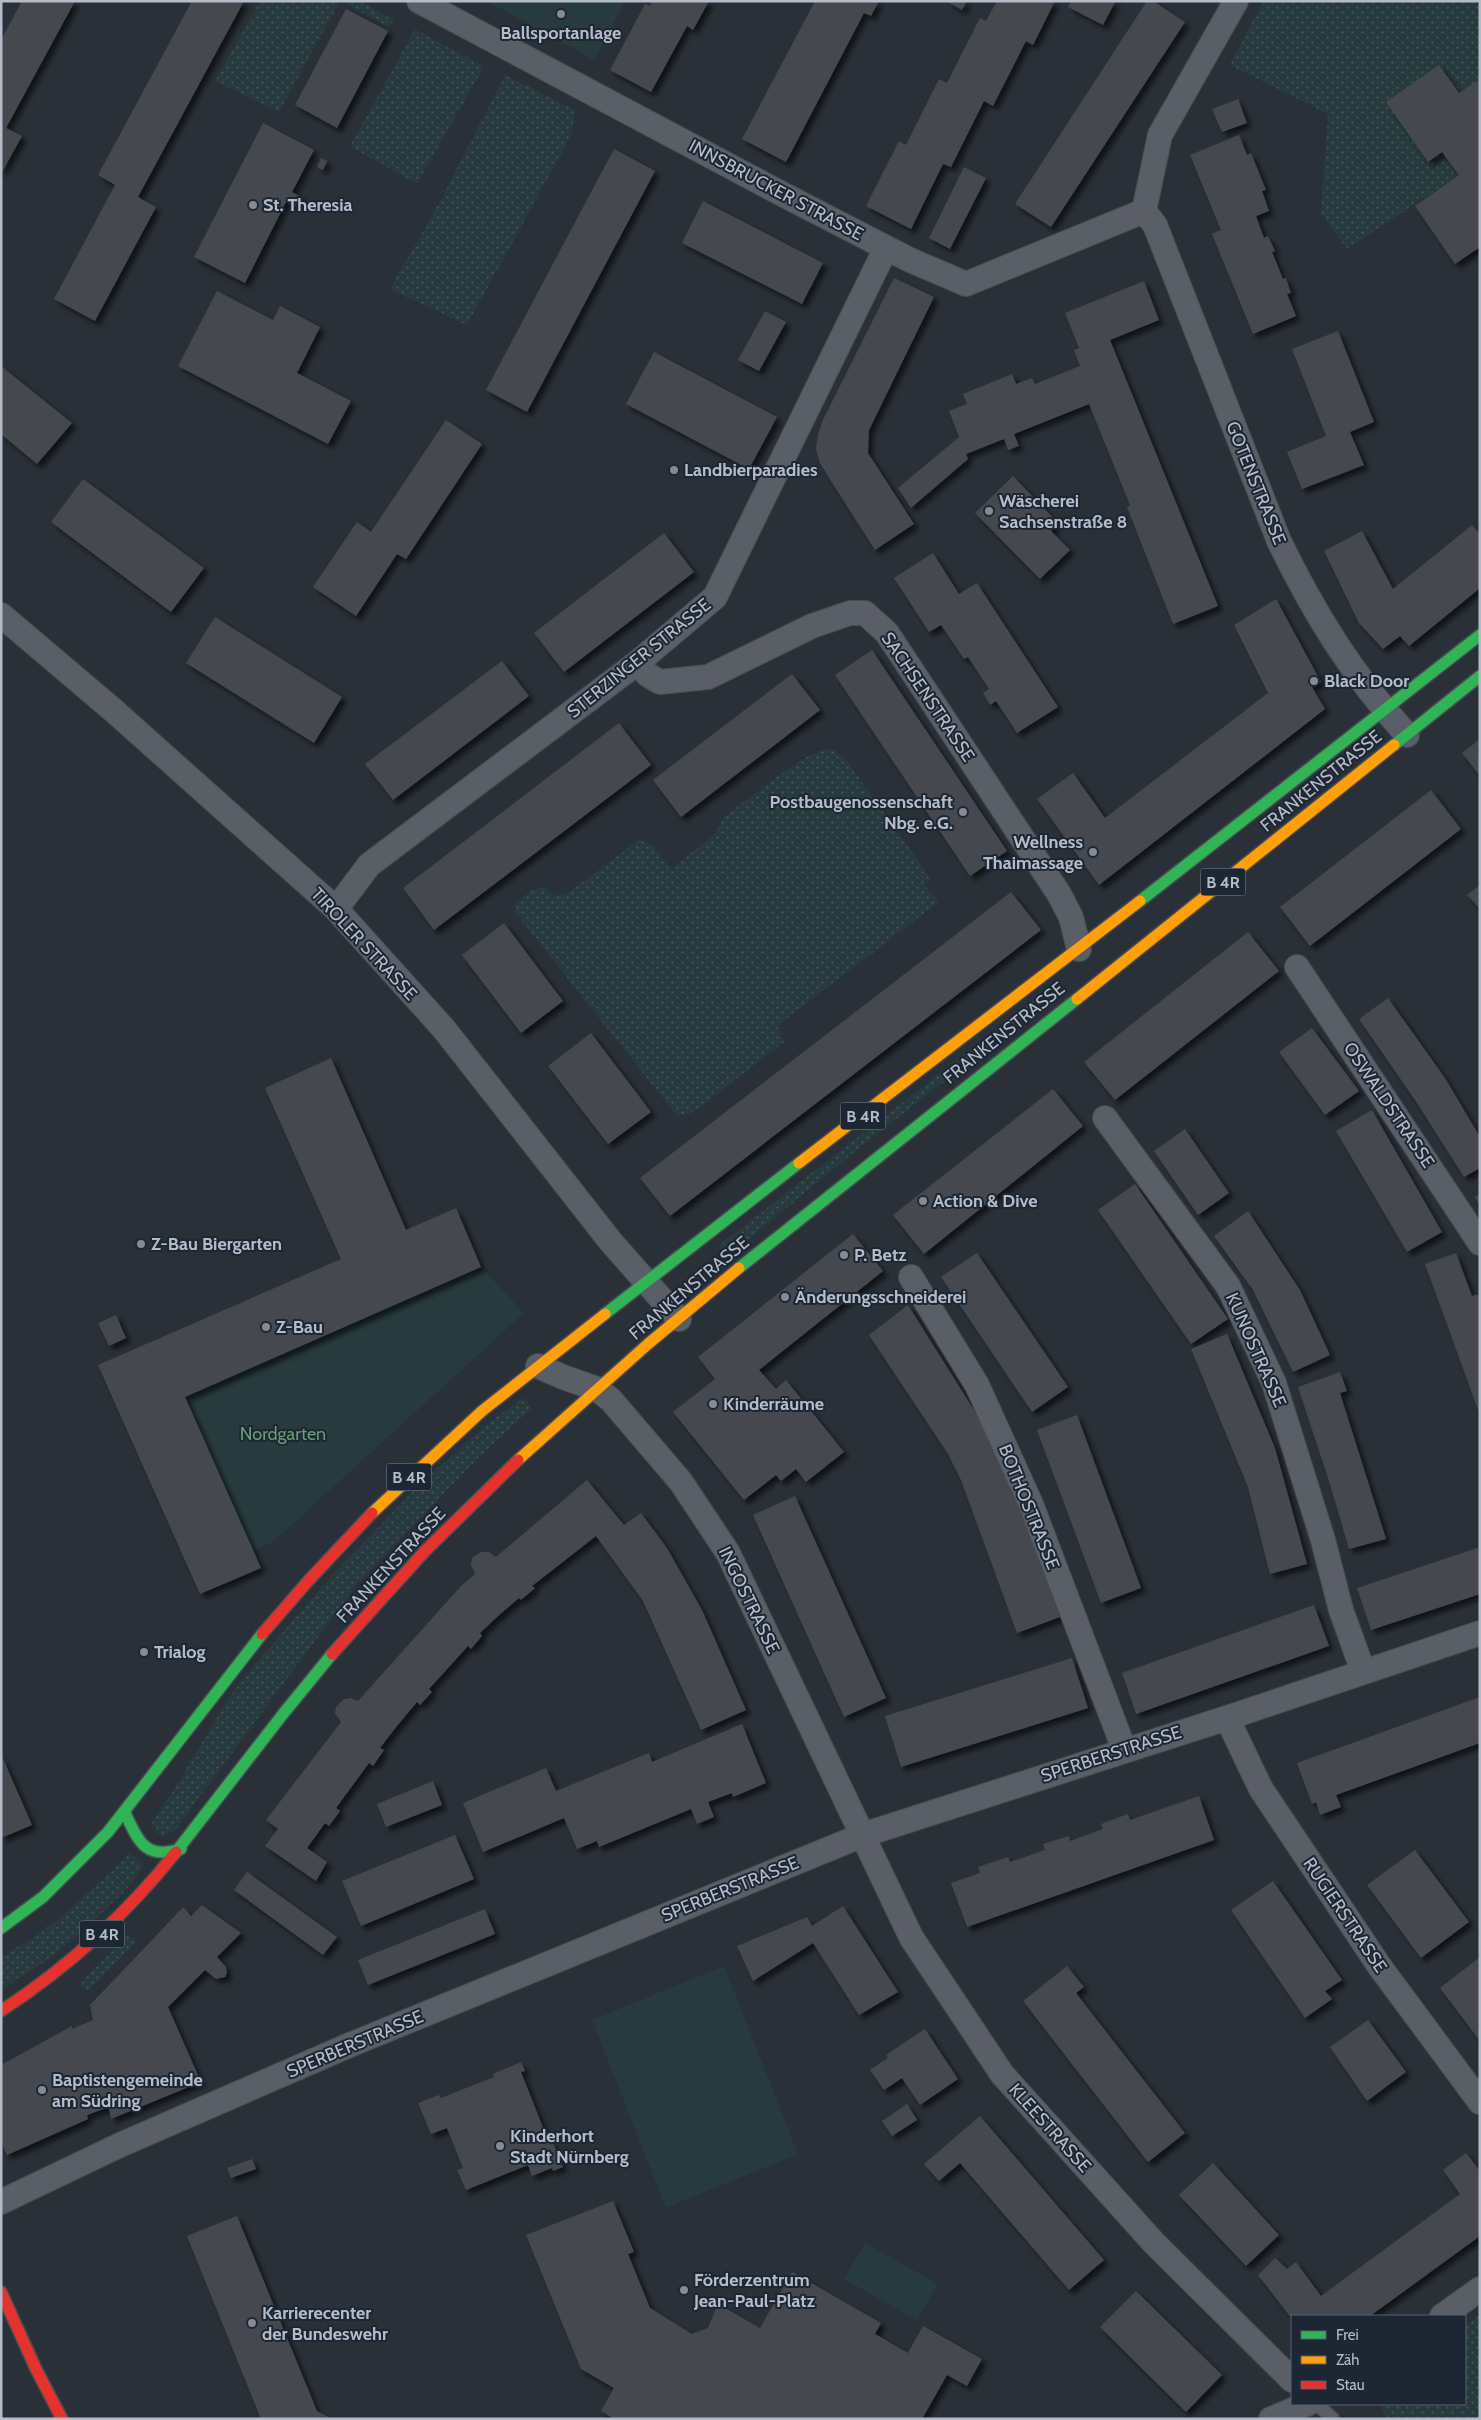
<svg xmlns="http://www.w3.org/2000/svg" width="1481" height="2420" viewBox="0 0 1481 2420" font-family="Cabin,sans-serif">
	<defs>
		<pattern id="grass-dots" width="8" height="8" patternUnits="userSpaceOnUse" patternTransform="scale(1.25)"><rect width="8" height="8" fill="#273a3e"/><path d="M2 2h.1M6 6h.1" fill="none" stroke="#445559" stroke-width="1.8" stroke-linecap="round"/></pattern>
		<filter id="shadow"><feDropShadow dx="4.5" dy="4.5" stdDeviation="2.5" flood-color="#0009"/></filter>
	</defs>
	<rect width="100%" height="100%" fill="#2a3038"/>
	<g fill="url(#grass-dots)">
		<polygon points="260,1 340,1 279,112 215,81"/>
		<polygon points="341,1 360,1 394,20 389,27"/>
		<polygon points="1263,1 1480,1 1480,79 1459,93 1428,162 1442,152 1459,175 1347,249 1321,214 1328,114 1230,65"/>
		<polygon points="415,29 484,67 417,184 350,146"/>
		<polygon points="505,75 575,110 571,136 467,325 390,289 442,198"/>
		<polygon points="833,749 847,761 931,879 924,884 939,902 778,1025 784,1042 703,1105 689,1114 677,1116 515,912 515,905 531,890 545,887 555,896 568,893 640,839 654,847 671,869 713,836 724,817 793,765 818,751"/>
		<polygon points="1051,989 1055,992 1046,1002 868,1141 727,1257 718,1246 1034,1000"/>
		<polygon points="523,1397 532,1408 479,1457 359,1582 175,1830 163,1837 153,1830 152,1823 156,1816 173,1791 229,1697 261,1657 337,1570 420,1484 484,1427"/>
		<polygon points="130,1853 142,1863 143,1868 125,1891 86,1928 53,1956 1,1990 1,1957 34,1937 62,1917"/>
		<polygon points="127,1935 136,1942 92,1987 87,1991 79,1986 85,1978"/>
		<polygon points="1480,2315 1480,2419 1386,2419 1380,2404 1465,2404 1465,2326"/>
	</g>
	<g fill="#273a3e">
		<polygon points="487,1 625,1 594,60"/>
		<polygon points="481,1267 524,1313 273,1542 253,1551 185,1397"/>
		<polygon points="724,1966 798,2154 666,2208 592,2020"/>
		<polygon points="865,2243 938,2284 917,2320 844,2279"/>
	</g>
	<g fill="#444950" filter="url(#shadow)">
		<polygon points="22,1 75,1 6,128 22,136 1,174 1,40"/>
		<polygon points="192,1 244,1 138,197 156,207 95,321 54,299 115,185 98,175"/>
		<polygon points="652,1 709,1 693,30 687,26 651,92 610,70 645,4 650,6"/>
		<polygon points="815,1 879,1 871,16 864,13 786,162 742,139"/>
		<polygon points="946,1 967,1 962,10"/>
		<polygon points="997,1 1055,1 1033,45 1026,41 993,106 984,101 951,167 943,164 911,229 866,206 899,141 906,145 939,79 947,83 980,18 986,21"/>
		<polygon points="1071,1 1114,1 1115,2 1103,25 1068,7"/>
		<polygon points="1147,1 1153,1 1185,22 1051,227 1015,204"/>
		<polygon points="346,9 388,31 337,128 295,105"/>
		<polygon points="1439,65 1459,93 1480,79 1480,247 1455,264 1415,206 1459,175 1442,152 1428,162 1386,102"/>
		<polygon points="1238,99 1247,123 1222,132 1212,109"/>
		<polygon points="263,123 314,150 292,192 301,197 295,207 286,202 245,283 194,257"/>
		<polygon points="1239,135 1247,155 1251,153 1266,190 1262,191 1269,211 1256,216 1264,238 1268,236 1275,251 1272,252 1283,279 1286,278 1291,293 1287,294 1296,316 1253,334 1212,234 1221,230 1190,155"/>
		<polygon points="614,149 655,171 527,412 486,390"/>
		<polygon points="321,158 327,161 323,170 317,167"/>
		<polygon points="964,167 986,178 950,249 929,238"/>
		<polygon points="703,201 823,263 802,304 682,243"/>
		<polygon points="894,278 934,297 869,430 868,453 914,524 875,550 829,478 820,463 816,449 818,434 823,420"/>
		<polygon points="1144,281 1159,320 1110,340 1218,606 1173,624 1127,507 1130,505 1089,404 1014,434 1019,446 1008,450 1004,439 966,454 968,459 911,508 898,488 959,437 949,411 967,404 963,394 1012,374 1016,384 1032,378 1035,384 1080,366 1074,350 1079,348 1065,313"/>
		<polygon points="217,291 273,320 280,306 320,327 297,373 351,401 328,444 178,366"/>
		<polygon points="765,311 786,322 759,371 738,360"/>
		<polygon points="1338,331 1374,422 1350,432 1364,465 1302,489 1287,452 1326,436 1292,349"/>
		<polygon points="654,352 777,417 749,469 626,404"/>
		<polygon points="1,366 72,423 37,464 1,434"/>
		<polygon points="446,420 482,444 406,559 397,554 356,616 313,587 357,522 371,532"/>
		<polygon points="1013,476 1058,523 1051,531 1070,550 1040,579 975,513"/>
		<polygon points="83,479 204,568 171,612 51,522"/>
		<polygon points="1472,525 1480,534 1480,588 1409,646 1400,636 1383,649 1359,623 1324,551 1362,531 1393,589"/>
		<polygon points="664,533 694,572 564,672 534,633"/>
		<polygon points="933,553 959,594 977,583 1058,707 1017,733 996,701 990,705 983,693 989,689 968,657 964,659 941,625 929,632 894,578"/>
		<polygon points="1276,599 1321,682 1312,687 1325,709 1099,885 1037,799 1073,773 1105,818 1268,693 1234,625"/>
		<polygon points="215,617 342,697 314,743 186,663"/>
		<polygon points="872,650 1007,851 970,876 835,675"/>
		<polygon points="502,661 529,696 393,800 365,764"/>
		<polygon points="792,674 820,710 681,817 653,780"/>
		<polygon points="619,723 651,765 434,930 403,888"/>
		<polygon points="1480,739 1480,776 1462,753"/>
		<polygon points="1431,790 1461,829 1310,946 1280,907"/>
		<polygon points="1480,885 1480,909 1467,895"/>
		<polygon points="1011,892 1041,930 670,1216 640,1178"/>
		<polygon points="504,923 563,1001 521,1033 462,955"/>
		<polygon points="1248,932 1279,971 1115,1100 1084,1062"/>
		<polygon points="1388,998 1445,1078 1480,1137 1480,1168 1464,1177 1415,1100 1359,1019"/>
		<polygon points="1312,1028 1359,1091 1325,1115 1279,1052"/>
		<polygon points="591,1033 651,1112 608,1144 548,1066"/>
		<polygon points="331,1058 406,1230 456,1208 481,1267 185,1397 261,1568 200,1594 98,1365 341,1259 265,1088"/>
		<polygon points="1053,1089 1083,1126 924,1254 893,1215"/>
		<polygon points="1372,1110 1442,1232 1407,1252 1336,1131"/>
		<polygon points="1185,1129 1229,1193 1198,1215 1154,1151"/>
		<polygon points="1135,1184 1228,1319 1191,1344 1098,1210"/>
		<polygon points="1480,1194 1480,1206 1475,1197"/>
		<polygon points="1248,1211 1300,1290 1330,1355 1293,1372 1253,1290 1214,1236"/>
		<polygon points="853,1234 883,1271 759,1370 776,1389 786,1380 844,1452 806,1482 796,1469 781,1481 776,1475 744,1500 673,1412 715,1379 698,1357"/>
		<polygon points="977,1253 1068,1387 1032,1412 941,1277"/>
		<polygon points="1456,1253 1472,1296 1478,1294 1480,1300 1480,1415 1425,1264"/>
		<polygon points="908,1305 989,1434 1002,1459 1060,1617 1017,1633 961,1480 948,1454 869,1335"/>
		<polygon points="116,1315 126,1338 109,1346 98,1323"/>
		<polygon points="1227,1334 1275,1448 1307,1564 1270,1574 1248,1487 1191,1349"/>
		<polygon points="1340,1372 1347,1391 1340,1393 1386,1539 1349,1549 1330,1484 1298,1387"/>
		<polygon points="1077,1415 1141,1588 1101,1603 1037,1430"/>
		<polygon points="587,1480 624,1525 641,1513 667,1548 702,1610 746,1710 701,1730 643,1601 596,1536 532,1586 535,1588 521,1600 519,1598 498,1616 480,1633 482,1636 471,1649 468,1646 429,1689 432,1692 420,1705 417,1702 397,1726 380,1748 384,1750 373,1766 369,1763 336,1808 340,1811 329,1826 325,1823 307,1848 327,1862 316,1881 265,1846 278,1829 266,1820 341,1722 335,1713 336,1707 344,1699 351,1698 358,1701 461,1586 475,1574 471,1565 472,1558 481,1552 489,1552 496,1557"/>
		<polygon points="795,1496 886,1698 844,1717 753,1515"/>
		<polygon points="1480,1547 1480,1594 1371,1630 1357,1588"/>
		<polygon points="1314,1605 1329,1646 1136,1714 1122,1673"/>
		<polygon points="1072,1658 1088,1708 901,1767 885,1716"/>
		<polygon points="1480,1697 1480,1743 1336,1795 1341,1807 1320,1815 1316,1802 1312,1804 1297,1763"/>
		<polygon points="742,1724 766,1783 733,1797 732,1793 708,1802 714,1817 697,1824 691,1809 599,1847 597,1841 577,1849 564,1818 483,1852 463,1803 546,1768 556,1791 649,1753 652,1762"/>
		<polygon points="1,1754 32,1825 1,1838"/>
		<polygon points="433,1781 442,1805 386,1827 377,1804"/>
		<polygon points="1199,1796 1214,1840 967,1927 951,1883 980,1873 978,1867 1008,1857 1010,1862 1045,1850 1043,1844 1069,1836 1070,1841 1103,1829 1101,1824 1128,1814 1130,1820"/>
		<polygon points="455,1835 474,1879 361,1926 342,1881"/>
		<polygon points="1415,1850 1469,1922 1421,1958 1367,1885"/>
		<polygon points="247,1872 337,1937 323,1955 234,1890"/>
		<polygon points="1273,1881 1342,1980 1325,1991 1332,1999 1305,2018 1231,1910"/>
		<polygon points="202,1905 241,1933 217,1957 226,1967 227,1973 225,1977 216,1979 205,1970 168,2007 201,2082 111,2119 109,2107 87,2115 88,2119 7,2155 1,2143 1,2065 72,2026 72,2029 93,2020 90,2005 154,1938 183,1907 191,1916"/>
		<polygon points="843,1906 898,1992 859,2015 813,1943 753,1981 737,1946 807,1917 812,1926"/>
		<polygon points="485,1909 495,1934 368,1985 358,1960"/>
		<polygon points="1480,1957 1480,2041 1440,1988"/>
		<polygon points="1067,1966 1084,1987 1076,1993 1185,2133 1148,2162 1023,2001"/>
		<polygon points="1368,2020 1406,2072 1367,2101 1330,2047"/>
		<polygon points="925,2029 958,2079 920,2105 902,2078 884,2090 870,2070 888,2058 886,2055"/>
		<polygon points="521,2062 525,2071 521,2072 550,2145 553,2143 563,2167 553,2171 552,2168 532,2176 528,2165 466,2190 457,2170 463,2168 447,2128 431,2134 418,2103 439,2095 441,2098 494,2077 493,2074"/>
		<polygon points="907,2104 917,2120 892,2136 882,2121"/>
		<polygon points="980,2116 1104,2260 1069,2290 960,2163 939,2181 924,2164"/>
		<polygon points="1466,2153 1480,2171 1480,2236 1370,2316 1292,2316 1292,2319 1258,2275 1275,2258 1287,2269 1296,2262 1321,2296 1460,2194 1443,2170"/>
		<polygon points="252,2159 256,2169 231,2178 227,2168"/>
		<polygon points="1213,2163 1279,2235 1246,2266 1179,2195"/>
		<polygon points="613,2201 634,2252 628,2254 650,2308 692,2334 708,2328 718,2304 760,2328 792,2272 881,2323 875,2334 908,2353 923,2326 982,2359 967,2386 947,2375 922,2419 614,2419 601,2411 614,2388 581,2369 526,2235"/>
		<polygon points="237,2216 317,2411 332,2419 261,2419 187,2236"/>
		<polygon points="1136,2291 1222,2375 1186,2412 1100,2327"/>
	</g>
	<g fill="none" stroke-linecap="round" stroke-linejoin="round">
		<defs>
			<polyline id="lane" points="1317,2404 1333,2419"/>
			<g id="street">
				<polyline points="419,1 784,195 910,260 966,284 1144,211"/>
				<path d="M1144,211l11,14 124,316c35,72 73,134 128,194"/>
				<polyline points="1144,211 1160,135 1236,1"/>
				<polyline points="1,615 113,710 336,909 444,1029 611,1242 679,1319"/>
				<polyline points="637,663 648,675 660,682 708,677 812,626 850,613 865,613 887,633 1059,894 1071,917 1079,949"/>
				<polyline points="336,909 369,865 637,663 715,597 886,248"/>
				<polyline points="1297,967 1480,1243"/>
				<polyline points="1105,1118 1228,1286 1274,1383 1323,1540 1341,1610 1363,1671"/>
				<polyline points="911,1277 977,1385 1031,1504 1124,1749"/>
				<polyline points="538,1366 563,1377 597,1389 611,1400 681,1482 728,1553 911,1937 1002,2074 1154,2243 1292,2380"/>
				<polyline points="1227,1718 1261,1789 1380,1967 1480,2102"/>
				<polyline points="1,2202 120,2145 352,2044 863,1835 1227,1718 1480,1633"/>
				<polyline points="1442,2316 1480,2289"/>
				<polyline points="1271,2419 1307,2404"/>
			</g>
			<g id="fast">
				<polyline points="1394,745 1480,676"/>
				<polyline points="1140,901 1480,635"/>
				<polyline points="739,1268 1077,999"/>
				<polyline points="605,1314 799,1163"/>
				<path d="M125,1813c14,29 20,47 56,36"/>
				<polyline points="176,1852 283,1714 332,1654"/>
				<polyline points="1,1928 43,1897 108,1832 262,1634"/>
			</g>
			<g id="slow">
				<polyline points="1077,999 1394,745"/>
				<polyline points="799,1163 1140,901"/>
				<polyline points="518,1460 648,1344 739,1268"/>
				<polyline points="372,1513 482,1411 605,1314"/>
			</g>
			<g id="jam">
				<polyline points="262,1634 309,1580 372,1513"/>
				<polyline points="332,1654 425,1551 518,1460"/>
				<path d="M1,2011c67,-44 125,-96 175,-159"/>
				<polyline points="1,2292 36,2369 62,2419"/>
			</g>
		</defs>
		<use href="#lane" stroke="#484c53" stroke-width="15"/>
		<use href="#street" stroke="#484c53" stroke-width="26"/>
		<use href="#fast" stroke="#484c53" stroke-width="14"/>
		<use href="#slow" stroke="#484c53" stroke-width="14"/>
		<use href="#jam" stroke="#484c53" stroke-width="14"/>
		<use href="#lane" stroke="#5a5e66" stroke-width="12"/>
		<use href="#street" stroke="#5a5e66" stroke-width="24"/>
		<use href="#fast" stroke="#30b455" stroke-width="11"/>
		<use href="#slow" stroke="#ff9f0a" stroke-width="11"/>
		<use href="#jam" stroke="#e5322d" stroke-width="11"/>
	</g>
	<g fill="#848b96" stroke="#1d2633" stroke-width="2">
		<circle cx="561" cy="14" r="5"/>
		<circle cx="253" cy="205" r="5"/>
		<circle cx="674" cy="470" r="5"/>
		<circle cx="989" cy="511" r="5"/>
		<circle cx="1314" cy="681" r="5"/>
		<circle cx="963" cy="812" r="5"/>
		<circle cx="1093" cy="852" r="5"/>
		<circle cx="923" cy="1201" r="5"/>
		<circle cx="141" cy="1244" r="5"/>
		<circle cx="844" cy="1255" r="5"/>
		<circle cx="785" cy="1297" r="5"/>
		<circle cx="266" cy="1327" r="5"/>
		<circle cx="713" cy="1404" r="5"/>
		<circle cx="144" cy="1652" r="5"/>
		<circle cx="42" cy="2090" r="5"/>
		<circle cx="500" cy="2146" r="5"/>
		<circle cx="684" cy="2290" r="5"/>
		<circle cx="252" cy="2323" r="5"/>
	</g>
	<g text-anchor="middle" stroke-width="4" stroke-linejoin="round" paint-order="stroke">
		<g fill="#1d2633" stroke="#878f9c" stroke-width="1">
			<rect x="1200.5" y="868.5" width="45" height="27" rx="4"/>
			<rect x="840.5" y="1102.5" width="45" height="27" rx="4"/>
			<rect x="386.5" y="1463.5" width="45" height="27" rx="4"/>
			<rect x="79.5" y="1920.5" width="45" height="27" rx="4"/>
		</g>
		<g font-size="16" font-weight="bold" fill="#b4bcc9">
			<text x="1223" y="888">B 4R</text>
			<text x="863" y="1122">B 4R</text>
			<text x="409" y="1483">B 4R</text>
			<text x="102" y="1940">B 4R</text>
		</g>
		<g font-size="18" font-weight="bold" fill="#b4bcc9" stroke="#1d2633" text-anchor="start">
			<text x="561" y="39" text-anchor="middle">Ballsportanlage</text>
			<text x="263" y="211">St. Theresia</text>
			<text x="684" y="476">Landbierparadies</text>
			<text x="999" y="507">Wäscherei<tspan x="999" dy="21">Sachsenstraße 8</tspan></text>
			<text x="1324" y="687">Black Door</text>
			<text x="953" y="808" text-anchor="end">Postbaugenossenschaft<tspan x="953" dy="21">Nbg. e.G.</tspan></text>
			<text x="1083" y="848" text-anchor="end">Wellness<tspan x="1083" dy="21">Thaimassage</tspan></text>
			<text x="933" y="1207">Action &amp; Dive</text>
			<text x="151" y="1250">Z-Bau Biergarten</text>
			<text x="854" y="1261">P. Betz</text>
			<text x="795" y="1303">Änderungsschneiderei</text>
			<text x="276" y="1333">Z-Bau</text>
			<text x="723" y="1410">Kinderräume</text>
			<text x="154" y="1658">Trialog</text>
			<text x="52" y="2086">Baptistengemeinde<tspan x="52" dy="21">am Südring</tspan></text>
			<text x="510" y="2142">Kinderhort<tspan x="510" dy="21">Stadt Nürnberg</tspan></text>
			<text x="694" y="2286">Förderzentrum<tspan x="694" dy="21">Jean-Paul-Platz</tspan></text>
			<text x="262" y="2319">Karrierecenter<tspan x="262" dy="21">der Bundeswehr</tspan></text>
		</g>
		<g font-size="18" fill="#b4bcc9" stroke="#1d2633">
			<text transform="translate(776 190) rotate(28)" y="6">INNSBRUCKER STRASSE</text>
			<text transform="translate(1256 483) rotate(68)" y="6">GOTENSTRASSE</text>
			<text transform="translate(639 658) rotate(-39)" y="6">STERZINGER STRASSE</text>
			<text transform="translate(928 697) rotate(56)" y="6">SACHSENSTRASSE</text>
			<text transform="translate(1321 781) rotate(-39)" y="6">FRANKENSTRASSE</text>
			<text transform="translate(364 944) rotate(47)" y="6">TIROLER STRASSE</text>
			<text transform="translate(1004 1033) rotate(-39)" y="6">FRANKENSTRASSE</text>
			<text transform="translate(1389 1105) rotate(56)" y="6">OSWALDSTRASSE</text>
			<text transform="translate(689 1288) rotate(-40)" y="6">FRANKENSTRASSE</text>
			<text transform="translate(1256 1350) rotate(66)" y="6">KUNOSTRASSE</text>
			<text transform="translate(1029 1507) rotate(68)" y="6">BOTHOSTRASSE</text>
			<text transform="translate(391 1565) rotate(-47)" y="6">FRANKENSTRASSE</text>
			<text transform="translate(749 1600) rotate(64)" y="6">INGOSTRASSE</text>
			<text transform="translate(1111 1754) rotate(-18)" y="6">SPERBERSTRASSE</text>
			<text transform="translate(730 1889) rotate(-22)" y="6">SPERBERSTRASSE</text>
			<text transform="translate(1345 1915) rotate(56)" y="6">RUGIERSTRASSE</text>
			<text transform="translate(355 2044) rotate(-23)" y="6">SPERBERSTRASSE</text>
			<text transform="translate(1050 2128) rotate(48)" y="6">KLEESTRASSE</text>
		</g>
		<g font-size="18" fill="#6b9a76" stroke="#1d2633">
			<text x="283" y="1440">Nordgarten</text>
		</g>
	</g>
	<rect width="1481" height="2420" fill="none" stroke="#b4bcc9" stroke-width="5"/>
	<rect x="1291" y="2315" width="175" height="90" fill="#1d2633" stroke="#59626f"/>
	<rect x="1301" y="2331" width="25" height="8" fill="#30b455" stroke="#59626f"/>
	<text x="1336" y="2340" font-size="15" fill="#b4bcc9">Frei</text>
	<rect x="1301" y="2356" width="25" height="8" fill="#ff9f0a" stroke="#59626f"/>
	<text x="1336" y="2365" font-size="15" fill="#b4bcc9">Zäh</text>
	<rect x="1301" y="2381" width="25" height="8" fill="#e5322d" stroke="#59626f"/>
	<text x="1336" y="2390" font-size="15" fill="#b4bcc9">Stau</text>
</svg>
